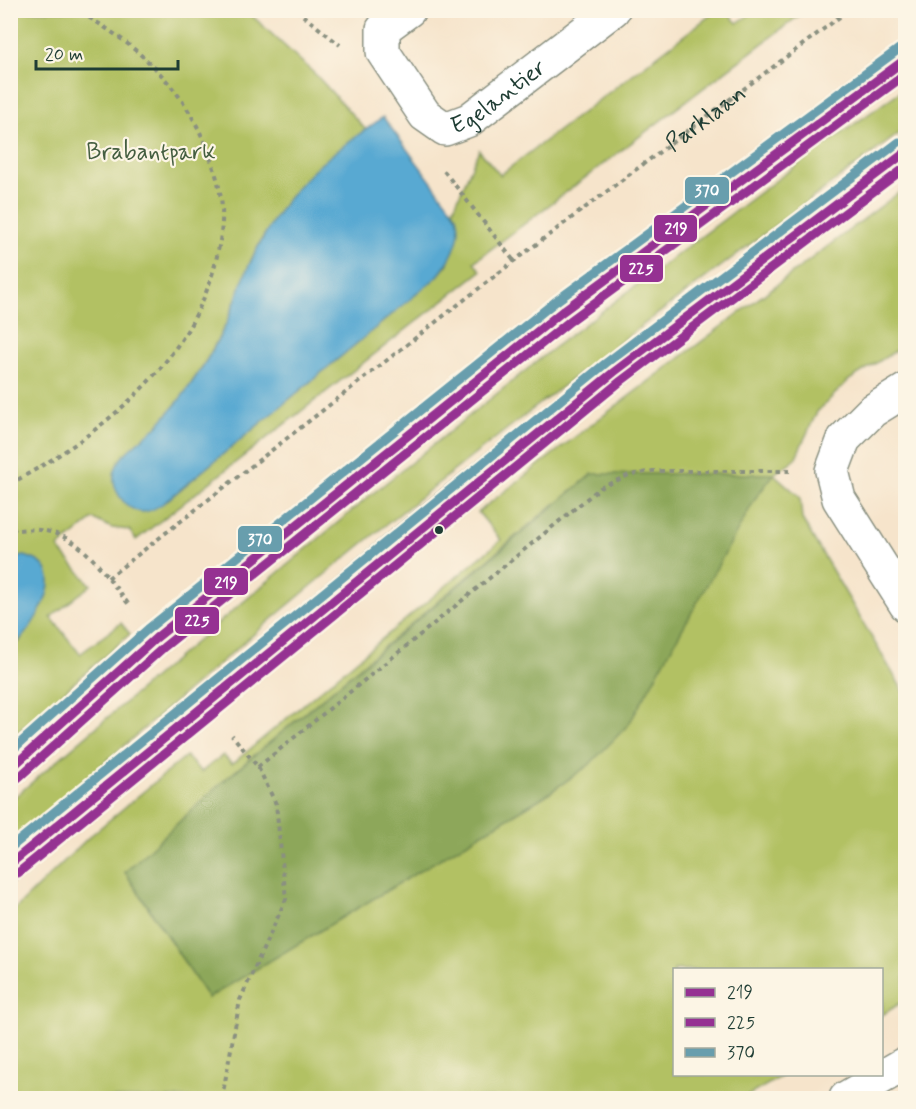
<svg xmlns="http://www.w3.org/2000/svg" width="916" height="1109" viewBox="0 0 916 1109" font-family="Mynerve,sans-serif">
	<rect width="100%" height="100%" fill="#fcf5e5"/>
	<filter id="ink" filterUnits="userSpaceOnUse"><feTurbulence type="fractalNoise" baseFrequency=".0167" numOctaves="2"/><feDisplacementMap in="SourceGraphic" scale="12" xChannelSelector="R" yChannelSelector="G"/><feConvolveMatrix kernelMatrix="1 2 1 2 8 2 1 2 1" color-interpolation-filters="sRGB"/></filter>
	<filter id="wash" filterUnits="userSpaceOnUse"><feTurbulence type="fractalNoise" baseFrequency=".008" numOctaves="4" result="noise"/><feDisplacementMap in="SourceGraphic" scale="24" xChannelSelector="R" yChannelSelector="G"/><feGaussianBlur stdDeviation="1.35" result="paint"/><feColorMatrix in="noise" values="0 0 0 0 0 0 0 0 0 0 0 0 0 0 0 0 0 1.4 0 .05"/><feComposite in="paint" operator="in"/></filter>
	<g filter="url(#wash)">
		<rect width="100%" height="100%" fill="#f6e4cb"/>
		<g fill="#b2c164" stroke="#687f4c" stroke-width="1.5" fill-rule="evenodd">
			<path d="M10,11h237l70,65 49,54 -54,42 -28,32 -23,36 -10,20 -24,62 -20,37 -24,37 -14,16 -4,90 272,-225 11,-13 9,-48 -4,-6 26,-60 21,25 216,-164h10l11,12 18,-12h50l-331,251 7,9 -345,269 -7,-10 -17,-2 -19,-9 -35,29 33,37 -40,32 29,37 41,-31 9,11 -119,104v-90l9,-7 27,-70c-10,-14 -20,-16 -36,-13z"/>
			<path d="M905,88v41c-172,128 -345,256 -513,391 -130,104 -255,215 -381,324l-1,-43 195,-167 162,-136 194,-156 218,-164z"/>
			<path d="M905,188v157l-56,35 -32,32 -22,47 -21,15 26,23 2,22 103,175v306l-23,15v-45h-208v104l110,1 -40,23h-733v-185l78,-76 97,-81 15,16 22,-17 9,9 269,-224 -23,-28 97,-75zM773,475l-16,21 -168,269 -43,30 -338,203 -83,-126 95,-88 334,-280z"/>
		</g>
		<polygon fill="#8da75a" stroke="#567247" stroke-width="1.5" points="592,474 774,474 757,496 629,724 589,765 546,795 208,998 125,872 220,784"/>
		<g fill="#58a9d2" stroke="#3c7383" stroke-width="1.5">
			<path d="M383,117l74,99c7,22 -6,44 -20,61l-272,225c-7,5 -16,11 -24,10 -18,-3 -31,-26 -26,-42 6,-18 28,-31 41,-43 13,-14 26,-29 37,-46 13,-18 24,-38 34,-59 9,-21 15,-43 25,-63 15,-31 34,-62 59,-86 21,-21 48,-38 72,-56z"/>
			<path d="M25,556c9,3 18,6 22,15 10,22 -20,65 -36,77v-90z"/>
		</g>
	</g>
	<g filter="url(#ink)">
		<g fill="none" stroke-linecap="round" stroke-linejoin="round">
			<defs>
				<g id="street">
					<path id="s2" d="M409,10l-26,19v23l42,63 20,14 24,-9 144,-110"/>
					<polyline points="906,390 872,411 844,439 832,471 839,499 906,605"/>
					<polyline points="846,1098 906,1063"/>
				</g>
				<g id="secondary">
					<polyline points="10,769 156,638 563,311 906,59"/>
					<polyline points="10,864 434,517 614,372 906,152"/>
				</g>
			</defs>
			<use href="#street" stroke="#8a9080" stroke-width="36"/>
			<use href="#secondary" stroke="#8a9080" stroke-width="36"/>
			<g stroke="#8a9080" stroke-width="4" stroke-dasharray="4.5 4.5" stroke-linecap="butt">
				<polyline points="296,10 340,45"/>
				<polyline points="444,171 514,261"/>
				<path d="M10,484c92,-50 187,-124 208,-233 4,-18 6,-39 2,-58 -2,-15 -8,-30 -13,-44 -23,-63 -73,-107 -131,-139"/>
				<polyline points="10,520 15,531"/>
				<path d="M10,531c65,-10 85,31 120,75"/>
				<path id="s1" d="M108,578l406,-317 335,-251"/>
				<polyline points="258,767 600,488 629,475 653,471 790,471"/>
				<polyline points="222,1098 240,1000 286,899 276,804 258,767 232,735"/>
			</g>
			<use href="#street" stroke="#fff" stroke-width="33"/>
			<use href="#secondary" stroke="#f9e7c3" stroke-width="33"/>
			<defs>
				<g id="bus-1">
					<polyline points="10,769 156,638 563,311 906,59"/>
					<polyline points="10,864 614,372 906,152"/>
				</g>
				<g id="bus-2">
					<polyline points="18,778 164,647 570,321 906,74"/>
					<polyline points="18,873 621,381 906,167"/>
				</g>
				<g id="bus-3">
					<polyline points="10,752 148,629 555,302 899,49"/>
					<polyline points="10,848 606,363 899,142"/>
				</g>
			</defs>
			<use href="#bus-1" stroke="#fcf5e5" stroke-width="14"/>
			<use href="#bus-2" stroke="#fcf5e5" stroke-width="14"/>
			<use href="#bus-3" stroke="#fcf5e5" stroke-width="14"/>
			<use href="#bus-1" stroke="#953192" stroke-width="9"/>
			<use href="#bus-2" stroke="#953192" stroke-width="9"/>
			<use href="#bus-3" stroke="#689ead" stroke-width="9"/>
		</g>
	</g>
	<circle fill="#1f3d34" stroke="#fcf5e5" stroke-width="2" cx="439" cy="530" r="5"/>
	<g text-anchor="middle" stroke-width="4.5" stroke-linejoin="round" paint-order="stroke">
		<g font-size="24" fill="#1f3d34" stroke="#fcf5e5">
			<text dy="8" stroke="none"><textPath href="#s2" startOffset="218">Egelantier</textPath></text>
			<text dy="8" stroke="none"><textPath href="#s1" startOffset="754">Parklaan</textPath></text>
		</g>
		<g font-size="24" fill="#445e40" stroke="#fcf5e5">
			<text x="151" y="159">Brabantpark</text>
		</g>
	</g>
	<g stroke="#fcf5e5" stroke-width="2">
		<rect x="684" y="176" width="46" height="29" rx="6" fill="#689ead"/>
		<rect x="653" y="214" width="45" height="29" rx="6" fill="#953192"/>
		<rect x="619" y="254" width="45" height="29" rx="6" fill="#953192"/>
		<rect x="237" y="525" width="46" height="28" rx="6" fill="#689ead"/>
		<rect x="203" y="567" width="46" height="29" rx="6" fill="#953192"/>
		<rect x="174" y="606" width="46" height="29" rx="6" fill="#953192"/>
	</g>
	<g font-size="16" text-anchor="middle" font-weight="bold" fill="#fff">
		<text x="707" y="196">370</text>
		<text x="676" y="234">219</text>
		<text x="641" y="274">225</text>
		<text x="260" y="545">370</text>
		<text x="226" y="588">219</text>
		<text x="197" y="626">225</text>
	</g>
	<rect width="916" height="1109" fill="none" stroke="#fcf5e5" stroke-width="36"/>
	<rect x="673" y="968" width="210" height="108" fill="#fcf5e5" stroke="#a4ab9e" stroke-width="1.5"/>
	<rect x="685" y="988" width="30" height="9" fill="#953192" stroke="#a4ab9e" stroke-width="1.5"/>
	<text x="727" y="998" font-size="18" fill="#1f3d34">219</text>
	<rect x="685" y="1018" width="30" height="9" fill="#953192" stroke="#a4ab9e" stroke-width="1.5"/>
	<text x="727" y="1028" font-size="18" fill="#1f3d34">225</text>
	<rect x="685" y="1048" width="30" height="9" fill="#689ead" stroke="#a4ab9e" stroke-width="1.5"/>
	<text x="727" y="1058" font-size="18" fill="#1f3d34">370</text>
	<path d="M36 60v9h142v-9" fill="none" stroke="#1f3d34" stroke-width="3"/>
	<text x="45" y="60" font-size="18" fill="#1f3d34" stroke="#fcf5e5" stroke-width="4.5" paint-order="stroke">20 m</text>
</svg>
